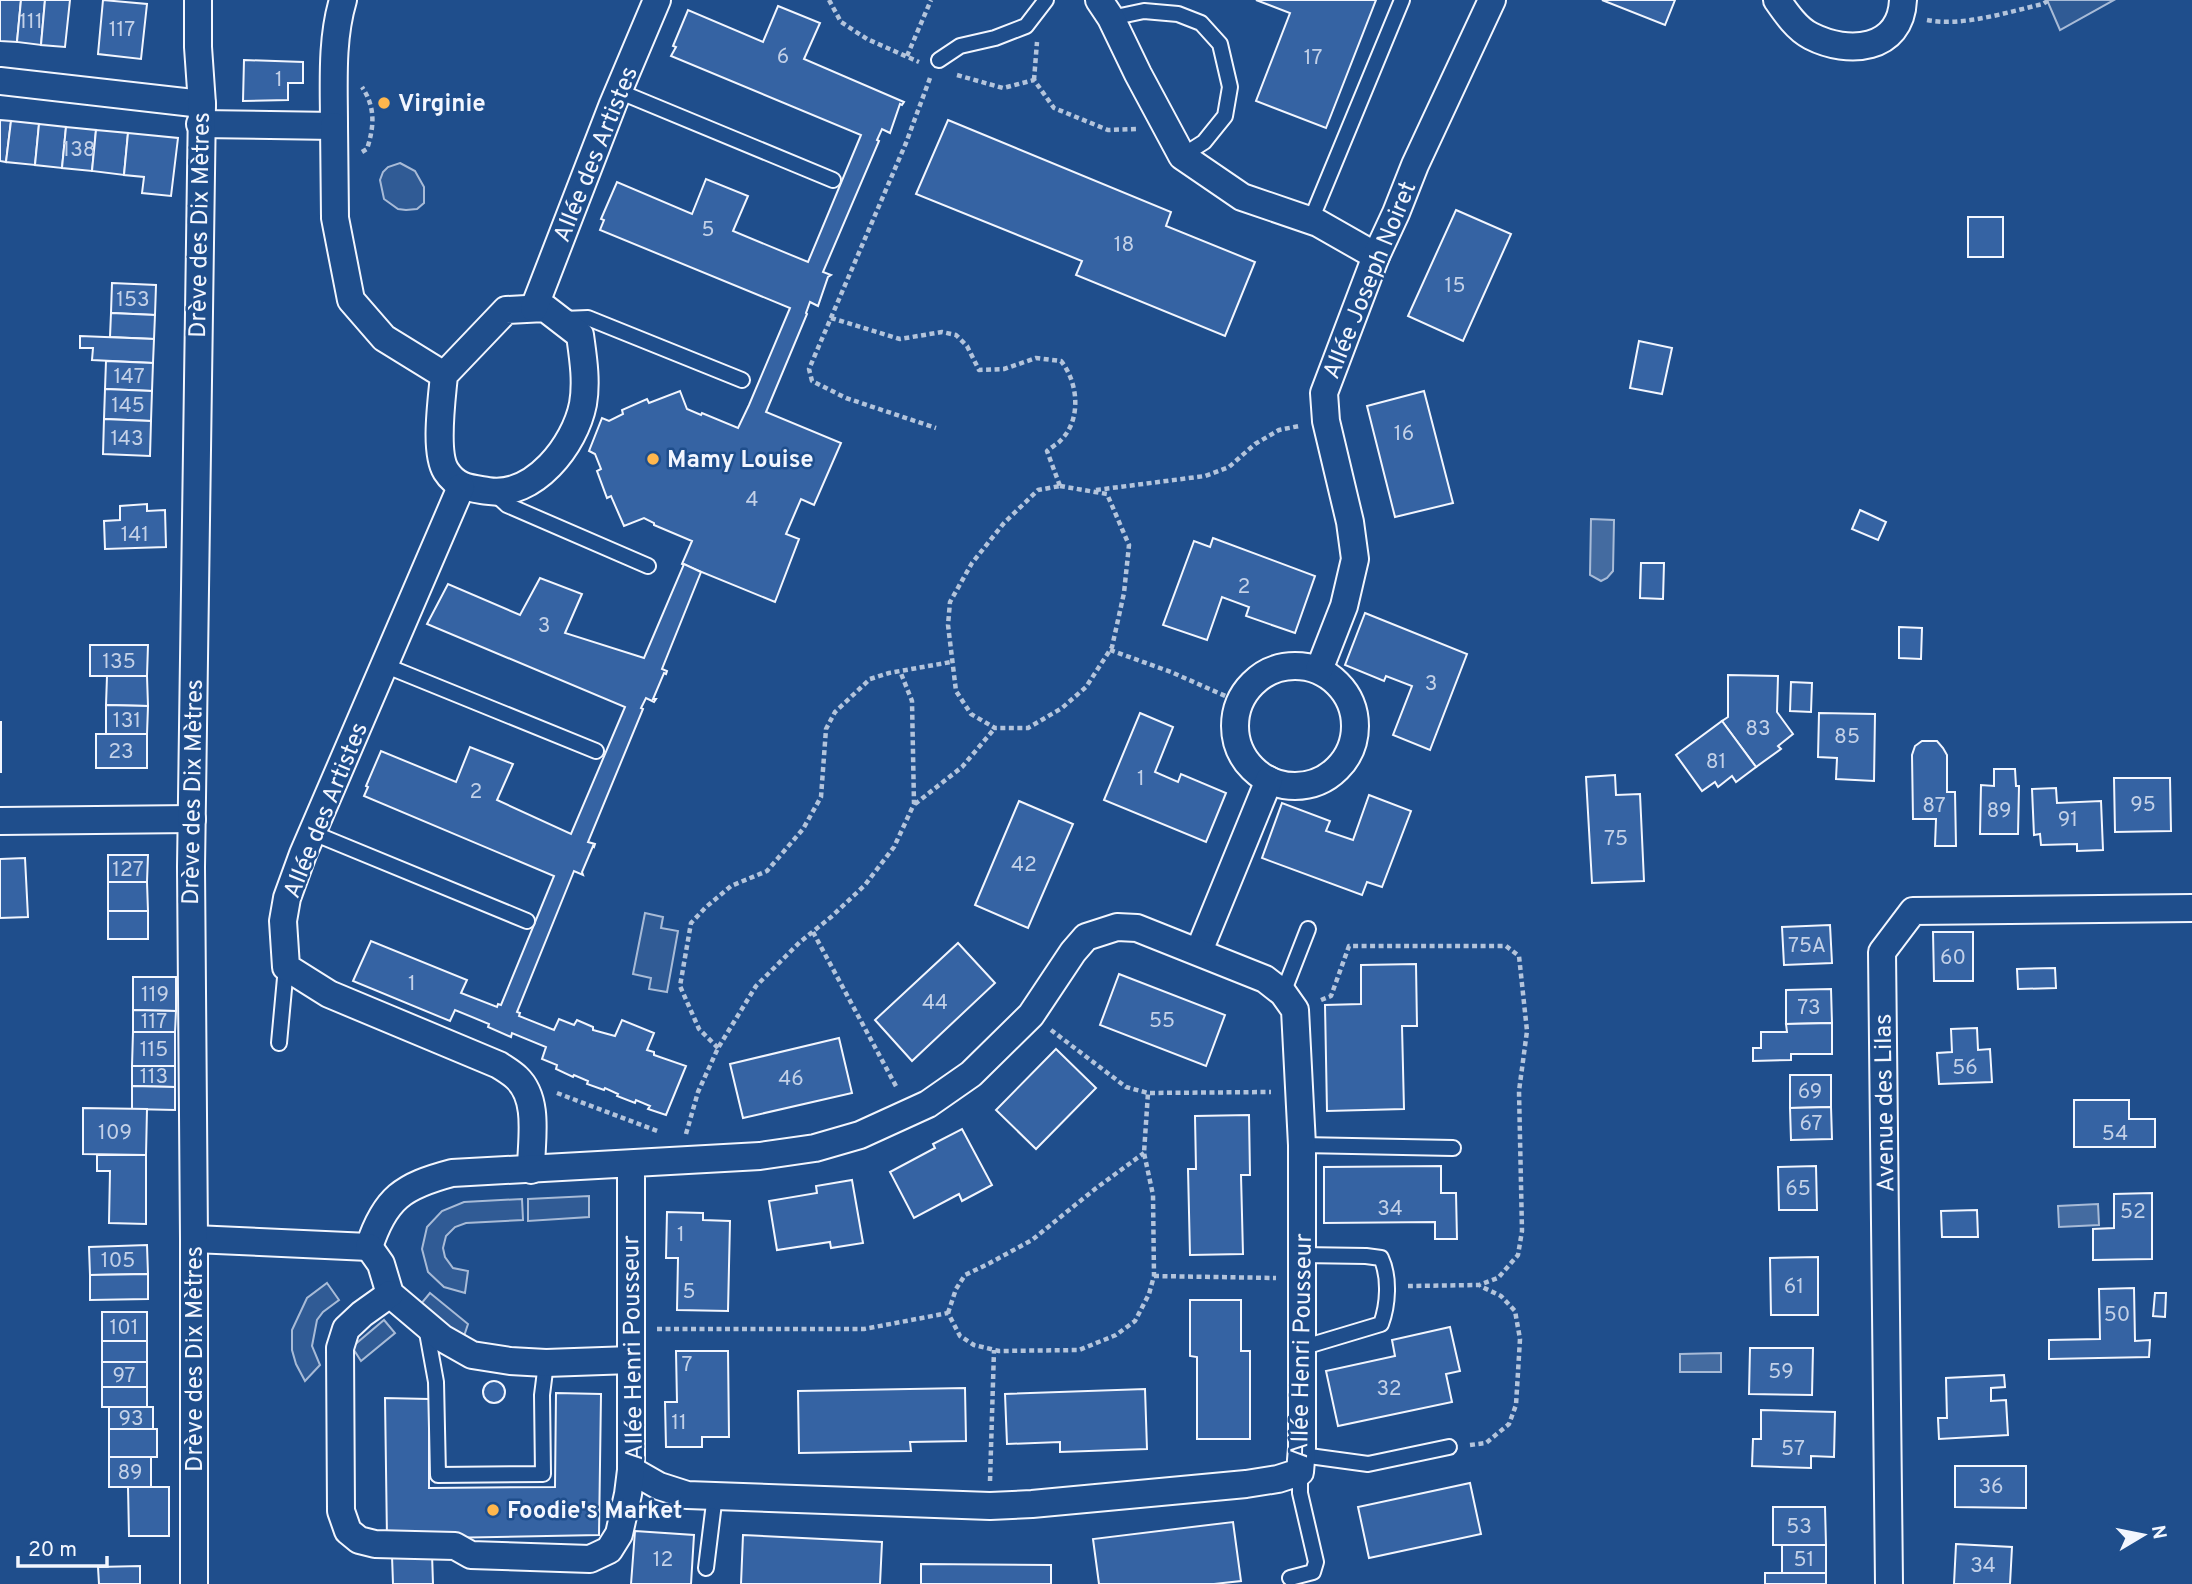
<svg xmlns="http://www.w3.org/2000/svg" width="2192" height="1584" viewBox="0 0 2192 1584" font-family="Overpass,sans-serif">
	<rect width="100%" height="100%" fill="#1f4e8c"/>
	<g fill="#305b95" stroke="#a8bbd7" stroke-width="2">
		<polygon points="2047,0 2114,0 2060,30"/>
		<polygon points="400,163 415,171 424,187 424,203 417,209 406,210 398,209 384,199 380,180 383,172 388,167"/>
		<polygon points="645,913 663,917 661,928 678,931 667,992 649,989 651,978 633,974"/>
		<polygon points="589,1196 589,1217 528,1221 528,1199"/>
		<polygon points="522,1199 523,1220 466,1223 455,1227 446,1236 443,1248 445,1257 453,1268 468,1271 465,1293 444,1287 428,1272 422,1249 427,1227 442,1211 464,1202"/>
		<polygon points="327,1283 339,1300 323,1312 317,1320 312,1346 320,1365 305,1381 296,1364 292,1350 292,1330 307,1298"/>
		<polygon points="430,1293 468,1324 464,1336 441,1322 420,1305"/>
		<polygon points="384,1320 395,1333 361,1361 352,1347"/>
	</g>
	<g fill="#446ba0" stroke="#a8bbd7" stroke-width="2">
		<polygon points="1591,519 1614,520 1613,571 1607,578 1601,581 1590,575"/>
		<polygon points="2098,1204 2099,1225 2059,1227 2058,1206"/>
		<polygon points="1721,1353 1721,1372 1680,1372 1680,1354"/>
	</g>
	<g fill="#3563a3" stroke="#f2f6ff" stroke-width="2">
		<polygon points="0,0 21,0 17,42 0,41"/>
		<polygon points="21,0 45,0 41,45 17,42"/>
		<polygon points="45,0 70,0 65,47 41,45"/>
		<polygon points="103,0 147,4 141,59 98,54"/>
		<polygon points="1256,0 1376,0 1326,128 1256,101 1290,13"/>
		<polygon points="1602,0 1675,0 1665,25"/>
		<polygon points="778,6 820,23 804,59 904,102 902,105 900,104 890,133 882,129 877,140 879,141 823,272 831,275 828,277 818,306 810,302 806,313 807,314 766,412 841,443 814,505 801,499 786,534 799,539 775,602 682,564 692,541 654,525 654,523 644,518 624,526 611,496 607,498 597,471 601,469 595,454 589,451 602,418 609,421 623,414 622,410 647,399 649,403 680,391 687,409 701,415 702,413 738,428 749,405 790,308 600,230 604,220 601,219 617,182 692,214 706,179 748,196 733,231 808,262 861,135 671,56 676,47 673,46 688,10 763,42"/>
		<polygon points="244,60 303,62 303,83 288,83 288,100 243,101"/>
		<polygon points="0,120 11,121 6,162 0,161"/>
		<polygon points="948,120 1171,212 1166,226 1255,262 1225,336 1076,275 1082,261 916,194"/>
		<polygon points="11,121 39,124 35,165 6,162"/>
		<polygon points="39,124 66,127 62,168 35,165"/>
		<polygon points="66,127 96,130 92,171 62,168"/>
		<polygon points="96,130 128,133 124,175 92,171"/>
		<polygon points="128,133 178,138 171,196 142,193 144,177 124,175"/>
		<polygon points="1456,210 1511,234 1463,341 1408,316"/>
		<rect x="1968" y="217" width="35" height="40"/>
		<polygon points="112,283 156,285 155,315 111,313"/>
		<polygon points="111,313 155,315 154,339 110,337"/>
		<polygon points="80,336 154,339 153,363 92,360 93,348 80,348"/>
		<polygon points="1639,341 1672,348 1662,394 1630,388"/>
		<polygon points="106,361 153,363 152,391 105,389"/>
		<polygon points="105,389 152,391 151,421 104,419"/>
		<polygon points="1424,391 1453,503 1395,517 1367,406"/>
		<polygon points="104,419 151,421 150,456 103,454"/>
		<polygon points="147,504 147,511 165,510 166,547 105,549 104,521 120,520 120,506"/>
		<polygon points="1860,510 1886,522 1878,540 1852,529"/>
		<polygon points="1213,538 1315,576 1295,633 1246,616 1249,607 1222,597 1207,640 1163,625 1194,541 1210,547"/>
		<polygon points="1641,563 1664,563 1663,599 1640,598"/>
		<polygon points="684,564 701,572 662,669 667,671 666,674 664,673 653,699 656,699 654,702 646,698 641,708 643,709 588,842 595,844 594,847 593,846 582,872 583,875 574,871 517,1012 520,1013 519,1016 554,1030 559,1019 574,1025 577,1020 593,1027 593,1030 615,1036 622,1020 654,1033 647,1050 654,1052 654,1055 686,1066 666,1115 648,1109 650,1106 636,1100 635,1103 617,1096 618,1094 605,1088 604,1090 587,1084 588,1081 574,1075 573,1077 556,1069 557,1065 542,1059 546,1047 512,1033 511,1037 488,1027 489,1024 455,1010 450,1021 353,981 371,941 467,980 461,993 497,1007 498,1004 501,1005 554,876 364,796 368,787 366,786 381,751 456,782 470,747 513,764 497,800 571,834 625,707 427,624 448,584 520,615 540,578 582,594 565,633 644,658"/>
		<polygon points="1365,613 1467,654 1430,750 1393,735 1412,686 1386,676 1384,681 1345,665"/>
		<polygon points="1899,627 1922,628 1921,659 1899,658"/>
		<polygon points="90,645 148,645 147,676 90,676"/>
		<polygon points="1728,675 1778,676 1777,712 1793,734 1778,746 1781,749 1756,767 1722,721 1728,717"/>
		<polygon points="107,676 147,676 148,706 106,705"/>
		<polygon points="1791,682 1812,683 1811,712 1790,711"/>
		<polygon points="106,705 148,706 147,734 106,734"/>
		<polygon points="1140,713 1173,727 1155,772 1178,782 1181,774 1226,793 1206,842 1104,800"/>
		<polygon points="1819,713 1875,714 1874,781 1836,779 1837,758 1818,757"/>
		<polygon points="1722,721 1756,767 1736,782 1732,776 1718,787 1715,782 1702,791 1676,755"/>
		<rect x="0" y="722" width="1" height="50"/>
		<rect x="96" y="734" width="51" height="34"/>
		<polygon points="1922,741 1937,741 1943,748 1947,755 1947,792 1955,792 1956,846 1935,846 1936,819 1913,819 1912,755 1915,746"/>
		<polygon points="1994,769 2015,769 2016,786 2019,786 2018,834 1980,834 1981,785 1994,786"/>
		<polygon points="1615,775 1616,795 1640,794 1644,881 1592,883 1586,777"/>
		<polygon points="2114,778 2170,778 2171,831 2115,832"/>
		<polygon points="2056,788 2057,803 2101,801 2103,850 2077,851 2077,844 2041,845 2040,834 2034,835 2032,789"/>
		<polygon points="1369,795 1411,811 1382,887 1367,882 1362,895 1262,858 1282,803 1330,821 1326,831 1353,840"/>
		<polygon points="1019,801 1073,824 1028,928 975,905"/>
		<polygon points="108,855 148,855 147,882 108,882"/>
		<polygon points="25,858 28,917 0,918 0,859"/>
		<polygon points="108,882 147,882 148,911 108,911"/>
		<rect x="108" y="911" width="40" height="28"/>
		<polygon points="1830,925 1832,963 1784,965 1782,927"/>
		<polygon points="1933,932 1973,932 1973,981 1934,981"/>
		<polygon points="958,943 995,983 912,1061 875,1020"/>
		<polygon points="1416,964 1417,1026 1402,1026 1404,1109 1327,1111 1325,1005 1361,1004 1361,965"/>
		<polygon points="2055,968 2056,988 2018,989 2017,969"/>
		<polygon points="1119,974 1225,1015 1206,1066 1100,1025"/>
		<polygon points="133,977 176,977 176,1011 133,1010"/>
		<polygon points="1831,989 1832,1023 1786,1024 1786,990"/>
		<polygon points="133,1010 176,1011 175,1032 133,1032"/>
		<polygon points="1832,1023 1832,1054 1791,1054 1791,1060 1753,1061 1753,1048 1761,1048 1761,1032 1787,1032 1786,1024"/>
		<polygon points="1977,1028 1978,1050 1990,1049 1992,1082 1939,1084 1937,1053 1952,1052 1951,1029"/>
		<polygon points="133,1032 175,1032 175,1066 132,1066"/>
		<polygon points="839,1038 852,1093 743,1118 730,1064"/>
		<polygon points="1056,1049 1096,1088 1036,1149 996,1110"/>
		<polygon points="132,1066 175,1066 175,1087 132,1086"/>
		<polygon points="1790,1075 1831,1075 1831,1107 1790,1108"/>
		<polygon points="132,1086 175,1087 175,1110 132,1109"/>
		<polygon points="2074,1100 2129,1100 2129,1119 2155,1119 2155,1147 2074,1147"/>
		<polygon points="1831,1107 1832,1139 1791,1140 1790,1108"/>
		<polygon points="83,1108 147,1109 146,1155 83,1154"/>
		<polygon points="1249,1115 1250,1175 1241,1175 1243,1254 1190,1255 1188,1169 1196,1169 1195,1116"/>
		<polygon points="962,1129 992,1185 962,1201 959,1194 914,1218 890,1172 935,1148 933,1144"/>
		<polygon points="97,1155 146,1155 146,1224 109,1223 110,1171 97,1171"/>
		<polygon points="1441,1166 1441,1193 1456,1193 1457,1239 1435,1239 1435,1222 1324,1223 1324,1167"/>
		<polygon points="1816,1166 1817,1210 1779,1210 1778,1167"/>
		<polygon points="852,1180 863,1243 831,1248 830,1242 777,1250 769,1201 817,1193 816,1186"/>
		<polygon points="2152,1193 2152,1259 2093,1260 2093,1229 2114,1228 2114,1194"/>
		<polygon points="1977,1210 1978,1237 1942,1237 1941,1211"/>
		<polygon points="667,1212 703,1213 703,1220 730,1221 728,1311 677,1310 678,1258 666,1258"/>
		<polygon points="147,1245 148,1274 90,1275 89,1247"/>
		<polygon points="1818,1257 1818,1315 1771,1315 1770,1258"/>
		<polygon points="148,1274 148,1299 90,1300 90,1275"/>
		<polygon points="2134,1288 2135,1341 2150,1340 2149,1357 2049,1359 2049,1340 2100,1339 2099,1289"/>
		<polygon points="2155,1293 2166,1293 2165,1317 2153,1316"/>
		<polygon points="1190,1300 1241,1300 1241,1351 1250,1351 1250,1439 1197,1439 1197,1357 1190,1356"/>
		<rect x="102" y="1312" width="45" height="29"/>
		<polygon points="1450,1327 1460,1371 1446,1374 1452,1402 1338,1426 1326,1371 1395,1356 1392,1340"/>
		<rect x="102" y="1341" width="45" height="21"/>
		<polygon points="1750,1348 1813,1348 1812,1395 1749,1394"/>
		<polygon points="676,1351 728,1351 729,1437 702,1437 702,1447 666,1447 665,1402 677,1402"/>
		<rect x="102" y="1362" width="45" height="25"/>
		<polygon points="2004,1375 2005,1387 1991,1388 1991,1401 2006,1400 2008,1435 1939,1439 1938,1418 1947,1418 1946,1378"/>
		<circle cx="494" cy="1392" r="11"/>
		<rect x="102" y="1387" width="45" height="20"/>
		<polygon points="965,1388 966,1441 910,1442 911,1451 799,1453 798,1391"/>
		<polygon points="1145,1389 1147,1449 1060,1452 1060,1442 1007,1444 1005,1394"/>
		<polygon points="556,1393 601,1394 599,1535 387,1539 385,1398 429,1399 429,1488 555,1487"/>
		<rect x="109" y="1407" width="44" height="22"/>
		<polygon points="1761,1410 1835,1412 1834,1457 1811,1456 1811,1468 1752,1466 1753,1439 1761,1439"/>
		<rect x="109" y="1429" width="48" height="28"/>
		<rect x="109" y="1457" width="42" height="30"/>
		<polygon points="1955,1466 2026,1466 2026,1508 1955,1507"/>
		<polygon points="1470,1483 1481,1534 1369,1558 1358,1507"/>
		<polygon points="128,1487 169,1487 169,1536 129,1536"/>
		<polygon points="1773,1507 1825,1507 1826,1545 1773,1545"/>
		<polygon points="1233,1522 1241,1581 1214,1584 1099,1584 1093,1539"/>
		<polygon points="635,1531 694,1535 691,1584 631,1584"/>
		<polygon points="743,1535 882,1542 880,1584 741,1584"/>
		<polygon points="1956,1544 2012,1547 2010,1584 1954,1584"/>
		<rect x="1782" y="1545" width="44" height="28"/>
		<polygon points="432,1554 433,1584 393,1584 392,1556"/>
		<polygon points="921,1564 1051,1565 1051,1584 921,1584"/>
		<polygon points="140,1566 140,1584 99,1584 98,1567"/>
		<rect x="1765" y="1573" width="61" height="11"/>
	</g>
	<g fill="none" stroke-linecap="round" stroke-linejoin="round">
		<defs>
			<g id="lane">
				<polyline points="1111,18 1144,11 1178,14 1201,23 1220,44 1230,87 1225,116 1204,142 1182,156"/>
				<polyline points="939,60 960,46 995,38 1026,26 1046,0"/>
				<polyline points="618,91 833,180"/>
				<polyline points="1311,220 1402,0"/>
				<polyline points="563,319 588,318 742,380"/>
				<polyline points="493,492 507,505 648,566"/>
				<polyline points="384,665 596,751"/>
				<polyline points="313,833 527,921"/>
				<polyline points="1283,993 1308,929"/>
				<polyline points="279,1043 286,967"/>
				<polyline points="1302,1145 1453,1148"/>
				<polyline points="426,1327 436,1382 438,1475 543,1474 542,1395 546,1363"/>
				<path d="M1301,1348l80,-24c7,-19 9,-47 0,-66l-15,-2 -64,-1"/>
				<polyline points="1302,1455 1368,1464 1449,1447"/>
				<polyline points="706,1568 715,1495"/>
				<polyline points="1290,1578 1313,1572 1316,1562 1300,1493 1300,1472"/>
			</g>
			<g id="street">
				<polyline points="1099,0 1111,18 1138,74 1182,156 1242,197 1318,223 1376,256"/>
				<path d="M1777,0c9,13 20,29 34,36 37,19 90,15 92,-36"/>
				<polyline points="0,81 202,104"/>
				<path d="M200,124l134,2c0,-42 -3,-86 9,-126"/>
				<path d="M334,126l1,92 16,82 33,38 60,37 62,-65 39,-2 35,27c3,22 7,46 3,69 -8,41 -49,94 -95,87 -18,-3 -31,-3 -42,-20 -12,-19 -4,-73 -2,-96"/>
				<polyline points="534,308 613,104 657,0"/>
				<path d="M461,487l-158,367 -16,44 -4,23 3,46 43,27 170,71c6,4 13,8 18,13 23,22 14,63 14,92"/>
				<circle cx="1295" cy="726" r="60"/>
				<polyline points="1319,670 1344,606 1355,559 1350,522 1326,421 1324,393 1376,256 1396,213 1415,165 1492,0"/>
				<polyline points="0,821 192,819"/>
				<polyline points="1199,951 1269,780"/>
				<path d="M194,1239l175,8c16,-49 34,-61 83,-74l308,-17 55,-8 45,-13 68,-31 43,-30 60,-59 42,-63 13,-15 31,-10 20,1 128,51 18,14 12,17 7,135v303l-2,24 -22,7 -32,5 -214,20 -42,2 -303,-11 -28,-9 -28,-16v-306"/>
				<polyline points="369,1247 381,1264 390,1294 442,1338 472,1355 510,1361 546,1363 631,1360"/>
				<polyline points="390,1294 362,1314 346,1329 340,1348 341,1511 348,1531 359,1540 375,1544 455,1546 471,1555 590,1559 609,1550 619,1534 628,1494 631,1470"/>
				<polyline points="194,1584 194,1239 191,867 202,104 198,47 198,0"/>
				<polyline points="1889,1584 1882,952 1913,911 2192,908"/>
			</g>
		</defs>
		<use href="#lane" stroke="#f2f6ff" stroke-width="18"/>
		<use href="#street" stroke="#f2f6ff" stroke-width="30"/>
		<g stroke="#b3c4dc" stroke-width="4.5" stroke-dasharray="5 3.5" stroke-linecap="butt">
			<polyline points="829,0 841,22 867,39 919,62"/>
			<path d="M1927,20c35,7 81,-8 116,-16l6,-4"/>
			<polyline points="907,56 931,0"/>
			<polyline points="957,75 1003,88 1034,80 1054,108 1108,130 1136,129"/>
			<polyline points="930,78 906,143 809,369 812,381 846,398 936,428"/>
			<polyline points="1034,80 1037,42"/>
			<path d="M362,152l5,-3c7,-22 9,-41 -5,-62"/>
			<path d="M831,318l69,21 42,-7 14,3 11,11 12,24 25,-1 32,-11 25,3c17,21 21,58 0,79 -3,4 -10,7 -14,11l13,35"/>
			<polygon points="1060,486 1107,494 1129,545 1124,593 1112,647 1086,687 1062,708 1028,728 995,728 971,714 956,691 948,625 950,602 972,563 1004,523 1038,490"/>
			<polyline points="1096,490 1205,476 1229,467 1255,444 1279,430 1299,426"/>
			<polyline points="1110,650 1171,672 1239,702"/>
			<polyline points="915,804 962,767 995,728"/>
			<polyline points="813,932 897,1088"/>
			<polyline points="1321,1000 1331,996 1349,946 1506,946 1519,956 1527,1031 1519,1091 1522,1231 1518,1255 1498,1278 1479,1285 1408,1286"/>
			<polyline points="1051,1030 1126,1087 1148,1093 1271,1092"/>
			<polyline points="718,1048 699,1029 680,986 691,923 706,907 731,886 767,871 803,829 821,797 826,729 835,712 870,679 889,673 951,662"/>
			<polyline points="557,1093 660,1132"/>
			<polyline points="686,1134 698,1092 718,1048 756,986 800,942 831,917 865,885 894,847 914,804 912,701 900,671"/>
			<polyline points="1154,1276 1276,1278"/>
			<polyline points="948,1313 956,1289 965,1275 988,1264 1032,1240 1095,1189 1144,1153"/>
			<polyline points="657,1329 864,1329 948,1313 960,1336 974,1345 999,1351 1079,1350 1116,1335 1135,1321 1149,1294 1154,1276 1153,1195 1144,1153 1148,1093"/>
			<polyline points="1470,1445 1486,1443 1509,1424 1516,1405 1520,1339 1515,1311 1501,1296 1480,1286"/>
			<polyline points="990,1481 994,1350"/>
		</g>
		<use href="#lane" stroke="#1f4e8c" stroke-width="14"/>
		<use href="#street" stroke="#1f4e8c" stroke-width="26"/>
	</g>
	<g fill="#ffb74d" stroke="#1f4e8c" stroke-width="2.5">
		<circle cx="384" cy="103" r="7"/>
		<circle cx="653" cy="459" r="7"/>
		<circle cx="493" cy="1510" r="7"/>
	</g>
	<g text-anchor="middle" stroke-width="5" stroke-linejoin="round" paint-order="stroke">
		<g font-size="21" fill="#c3d1e8">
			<text x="31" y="28">111</text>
			<text x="122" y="36">117</text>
			<text x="783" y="63">6</text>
			<text x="1313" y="64">17</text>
			<text x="279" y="86">1</text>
			<text x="79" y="156">138</text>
			<text x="708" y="236">5</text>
			<text x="1124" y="251">18</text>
			<text x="1455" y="292">15</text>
			<text x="133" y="306">153</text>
			<text x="129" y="383">147</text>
			<text x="128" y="412">145</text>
			<text x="1404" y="440">16</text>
			<text x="127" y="445">143</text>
			<text x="752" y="506">4</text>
			<text x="135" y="541">141</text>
			<text x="1244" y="593">2</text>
			<text x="544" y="632">3</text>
			<text x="119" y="668">135</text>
			<text x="1431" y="690">3</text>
			<text x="127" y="727">131</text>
			<text x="1758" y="735">83</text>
			<text x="1847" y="743">85</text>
			<text x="121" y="758">23</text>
			<text x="1716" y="768">81</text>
			<text x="1141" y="785">1</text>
			<text x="476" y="798">2</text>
			<text x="2143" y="811">95</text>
			<text x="1934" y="812">87</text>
			<text x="1999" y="817">89</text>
			<text x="2068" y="826">91</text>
			<text x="1616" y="845">75</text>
			<text x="1024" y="871">42</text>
			<text x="128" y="876">127</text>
			<text x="1807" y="952">75A</text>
			<text x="1953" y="964">60</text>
			<text x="412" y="990">1</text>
			<text x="155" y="1001">119</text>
			<text x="935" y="1009">44</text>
			<text x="1809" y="1014">73</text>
			<text x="1162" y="1027">55</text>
			<text x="154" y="1028">117</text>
			<text x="154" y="1056">115</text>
			<text x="1965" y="1074">56</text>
			<text x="154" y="1083">113</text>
			<text x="791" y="1085">46</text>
			<text x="1810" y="1098">69</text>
			<text x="1811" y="1130">67</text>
			<text x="115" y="1139">109</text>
			<text x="2115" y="1140">54</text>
			<text x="1798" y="1195">65</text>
			<text x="1390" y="1215">34</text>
			<text x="2133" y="1218">52</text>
			<text x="681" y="1241">1</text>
			<text x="118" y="1267">105</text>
			<text x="1794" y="1293">61</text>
			<text x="689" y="1298">5</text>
			<text x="2117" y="1321">50</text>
			<text x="124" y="1334">101</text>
			<text x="687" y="1371">7</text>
			<text x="1781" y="1378">59</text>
			<text x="124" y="1382">97</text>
			<text x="1389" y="1395">32</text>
			<text x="131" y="1425">93</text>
			<text x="679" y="1429">11</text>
			<text x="1793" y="1455">57</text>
			<text x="130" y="1479">89</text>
			<text x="1991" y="1493">36</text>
			<text x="1799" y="1533">53</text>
			<text x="663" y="1566">12</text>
			<text x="1804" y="1566">51</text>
			<text x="1983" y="1572">34</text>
		</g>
		<g font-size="24" font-weight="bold" fill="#f2f6ff" stroke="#1f4e8c" text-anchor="start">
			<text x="398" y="111">Virginie</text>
			<text x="667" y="467">Mamy Louise</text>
			<text x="507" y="1518">Foodie's Market</text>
		</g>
		<g font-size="24" fill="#f2f6ff" stroke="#1f4e8c">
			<text transform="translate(595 154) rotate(-68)" y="8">Allée des Artistes</text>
			<text transform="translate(199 225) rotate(-89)" y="8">Drève des Dix Mètres</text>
			<text transform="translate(1369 280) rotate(-68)" y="8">Allée Joseph Noiret</text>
			<text transform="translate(192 792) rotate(-89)" y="8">Drève des Dix Mètres</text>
			<text transform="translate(325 810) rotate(-68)" y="8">Allée des Artistes</text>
			<text transform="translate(1884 1103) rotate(-91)" y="8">Avenue des Lilas</text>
			<text transform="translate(1301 1346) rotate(-89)" y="8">Allée Henri Pousseur</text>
			<text transform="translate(632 1348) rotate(-91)" y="8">Allée Henri Pousseur</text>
			<text transform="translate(194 1359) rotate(-90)" y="8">Drève des Dix Mètres</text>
		</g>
	</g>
	<g transform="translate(2143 1535) rotate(80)" stroke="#1f4e8c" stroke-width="5" paint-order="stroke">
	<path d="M0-5L12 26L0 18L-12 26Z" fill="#f2f6ff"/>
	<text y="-10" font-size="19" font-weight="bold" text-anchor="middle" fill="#f2f6ff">N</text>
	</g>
	<path d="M18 1556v10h89v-10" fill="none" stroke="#f2f6ff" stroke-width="3.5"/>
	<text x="28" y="1556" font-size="21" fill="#f2f6ff" stroke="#1f4e8c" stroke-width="5" paint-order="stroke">20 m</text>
</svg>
